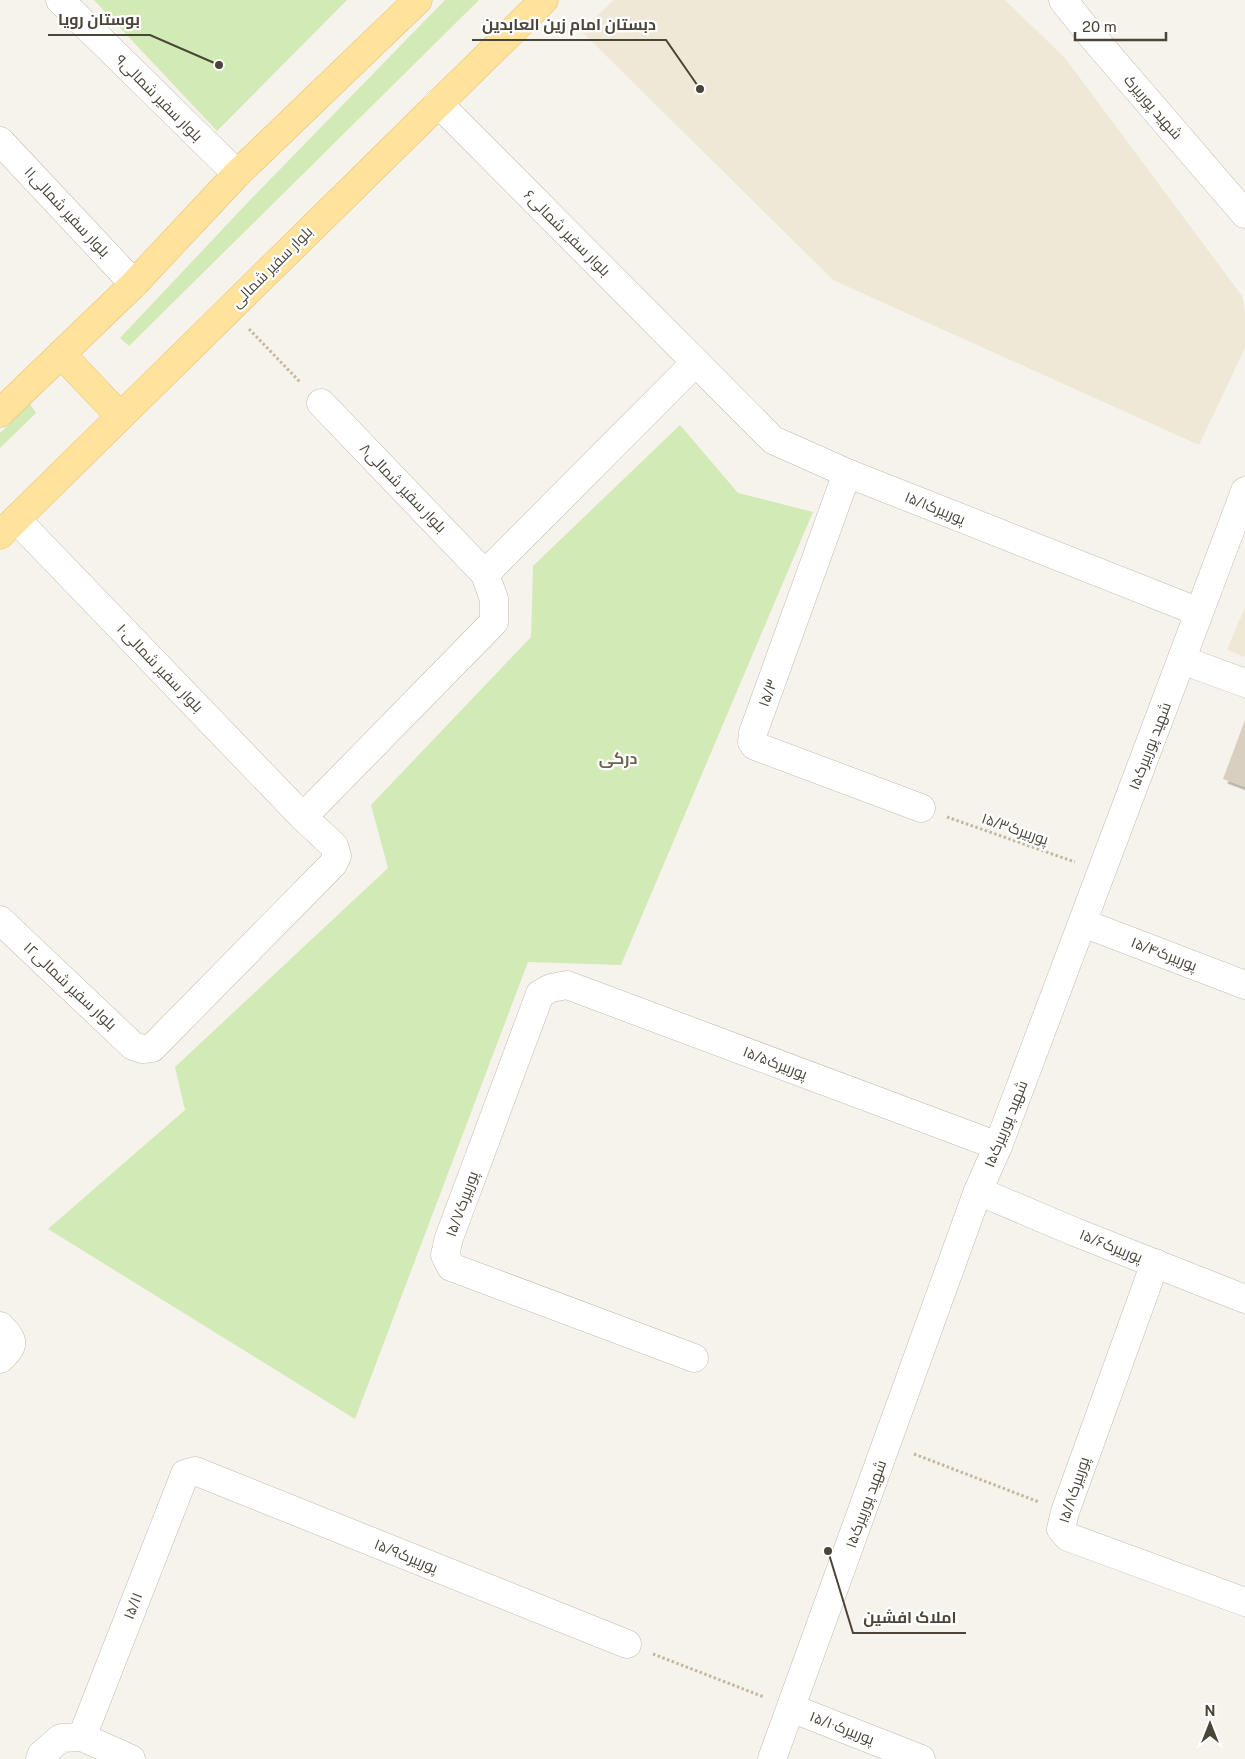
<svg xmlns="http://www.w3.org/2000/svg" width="1245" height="1759" viewBox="0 0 1245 1759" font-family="'Public Sans',Cairo,sans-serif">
	<defs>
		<filter id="shadow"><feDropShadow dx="4.5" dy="4.5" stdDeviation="0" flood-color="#0004"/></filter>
	</defs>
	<rect width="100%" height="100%" fill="#f6f3ec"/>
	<g fill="#efe8d6">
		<polygon points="614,0 1005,0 1065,58 1242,296 1245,312 1245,348 1199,445 833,280 581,31"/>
		<polygon points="1245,607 1245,657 1227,650"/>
	</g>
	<g fill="#d2eab5">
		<polygon points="94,0 347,0 217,131"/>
		<polygon points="445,0 479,0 129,346 120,338 251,199"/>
		<polygon points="30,404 36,413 0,448 0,433"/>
		<polygon points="680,425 738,493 813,512 621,965 528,962 355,1419 48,1229 185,1110 175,1067 388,868 371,805 531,637 533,566"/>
	</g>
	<polygon fill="#d8cfc1" filter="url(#shadow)" points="1245,720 1245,787 1223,779"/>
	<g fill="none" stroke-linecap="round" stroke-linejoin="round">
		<defs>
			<g id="minor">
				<polyline points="60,0 237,174"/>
				<polyline points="1063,0 1090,34 1245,214"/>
				<polyline points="438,103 773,440 847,473 1199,612"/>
				<polyline points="0,141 134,284"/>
				<polyline points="847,473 753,733 752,742 755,746 921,808"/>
				<polyline points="485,574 696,362"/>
				<polyline points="1182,660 1245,683"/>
				<polyline points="303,817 494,622 494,599 485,574 321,403"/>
				<polyline points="0,920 133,1046 142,1049 152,1048 333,864 337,856 334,846 303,817 16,519"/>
				<polyline points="1083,923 1245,985"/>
				<polyline points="978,1191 1075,1232 1245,1299"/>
				<polyline points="1155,1263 1065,1512 1061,1529 1068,1537 1245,1602"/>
				<path d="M0,1326c15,15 15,19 0,33"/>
				<polyline points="694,1358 451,1267 445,1255 449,1238 540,994 551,988 567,985 998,1146"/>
				<polyline points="791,1708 921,1759"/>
				<polyline points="82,1737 185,1474 195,1471 627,1644"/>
				<polyline points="40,1759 42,1754 61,1738 82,1737 131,1759"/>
				<polyline points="772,1759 978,1191 998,1146 1245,491"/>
			</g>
			<g id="major">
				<polyline points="61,354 120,416"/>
				<polyline points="0,413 134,284 237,174 418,0"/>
				<polyline points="0,535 544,0"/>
			</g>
		</defs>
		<use href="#minor" stroke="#c2bbae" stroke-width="29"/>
		<use href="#major" stroke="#e6c16a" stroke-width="29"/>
		<g stroke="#c4b79f" stroke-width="3" stroke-dasharray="2.5 2.5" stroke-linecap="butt">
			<polyline points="249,329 300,382"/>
			<polyline points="947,817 1075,862"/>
			<polyline points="914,1454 1039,1502"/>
			<polyline points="653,1654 764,1697"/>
		</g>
		<use href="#minor" stroke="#fff" stroke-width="28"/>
		<use href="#major" stroke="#ffe39c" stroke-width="28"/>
	</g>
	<g text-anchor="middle" stroke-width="4.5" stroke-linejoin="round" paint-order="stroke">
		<g font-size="15" fill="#4b4439" stroke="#fff">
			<text transform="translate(159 98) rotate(45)" y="5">بلوار سفیر شمالی۹</text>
			<text transform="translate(1153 107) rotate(49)" y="5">شهید پوربیرک</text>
			<text transform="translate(67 212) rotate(47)" y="5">بلوار سفیر شمالی۱۱</text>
			<text transform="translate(567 233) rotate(45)" y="5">بلوار سفیر شمالی۶</text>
			<text transform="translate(272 267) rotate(-45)" y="5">بلوار سفیر شمالی</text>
			<text transform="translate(403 488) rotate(46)" y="5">بلوار سفیر شمالی۸</text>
			<text transform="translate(935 508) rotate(22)" y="5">پوربیرک۱۵/۱</text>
			<text transform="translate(160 668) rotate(46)" y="5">بلوار سفیر شمالی۱۰</text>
			<text transform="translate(768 693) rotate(-70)" y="5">۱۵/۳</text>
			<text transform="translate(1150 746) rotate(-69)" y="5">شهید پوربیرک۱۵</text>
			<text transform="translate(1015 829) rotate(19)" y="5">پوربیرک۱۵/۳</text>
			<text transform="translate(1164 954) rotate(21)" y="5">پوربیرک۱۵/۴</text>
			<text transform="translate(70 986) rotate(43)" y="5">بلوار سفیر شمالی۱۲</text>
			<text transform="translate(775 1063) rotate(21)" y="5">پوربیرک۱۵/۵</text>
			<text transform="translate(1006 1124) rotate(-68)" y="5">شهید پوربیرک۱۵</text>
			<text transform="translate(462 1204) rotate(-70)" y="5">پوربیرک۱۵/۷</text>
			<text transform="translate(1111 1246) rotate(22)" y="5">پوربیرک۱۵/۶</text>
			<text transform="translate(1074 1490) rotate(-72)" y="5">پوربیرک۱۵/۸</text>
			<text transform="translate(866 1504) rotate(-70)" y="5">شهید پوربیرک۱۵</text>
			<text transform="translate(406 1556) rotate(22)" y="5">پوربیرک۱۵/۹</text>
			<text transform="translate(133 1606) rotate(-69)" y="5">۱۵/۱۱</text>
			<text transform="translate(842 1728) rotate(21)" y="5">پوربیرک۱۵/۱۰</text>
		</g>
		<g font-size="16" font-weight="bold" fill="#6e6250" stroke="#fff">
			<text x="618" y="764">درکی</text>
		</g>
	</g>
	<path fill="none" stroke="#4b4439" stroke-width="2" d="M219 65L150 35H48M700 89L666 40H472M828 1551L853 1633H966"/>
	<g fill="#4b4439" stroke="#fff" stroke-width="2">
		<circle cx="219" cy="65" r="5"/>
		<circle cx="700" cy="89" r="5"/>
		<circle cx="828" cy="1551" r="5"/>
	</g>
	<g font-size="16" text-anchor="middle" font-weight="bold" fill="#4b4439" stroke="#fff" stroke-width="4.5" stroke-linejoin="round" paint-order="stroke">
		<text x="99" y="25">بوستان رویا</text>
		<text x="569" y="30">دبستان امام زین العابدین</text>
		<text x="910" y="1623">املاک افشین</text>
	</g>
	<g transform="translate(1210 1724)" stroke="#ffffff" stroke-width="4" paint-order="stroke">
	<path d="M0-4L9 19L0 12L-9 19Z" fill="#4b4439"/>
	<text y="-8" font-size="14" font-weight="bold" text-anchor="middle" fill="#4b4439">N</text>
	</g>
	<path d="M1075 32v8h91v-8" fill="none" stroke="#4b4439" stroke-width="2.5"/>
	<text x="1082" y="32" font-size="15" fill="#4b4439" stroke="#ffffff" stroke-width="4" paint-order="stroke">20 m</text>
</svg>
